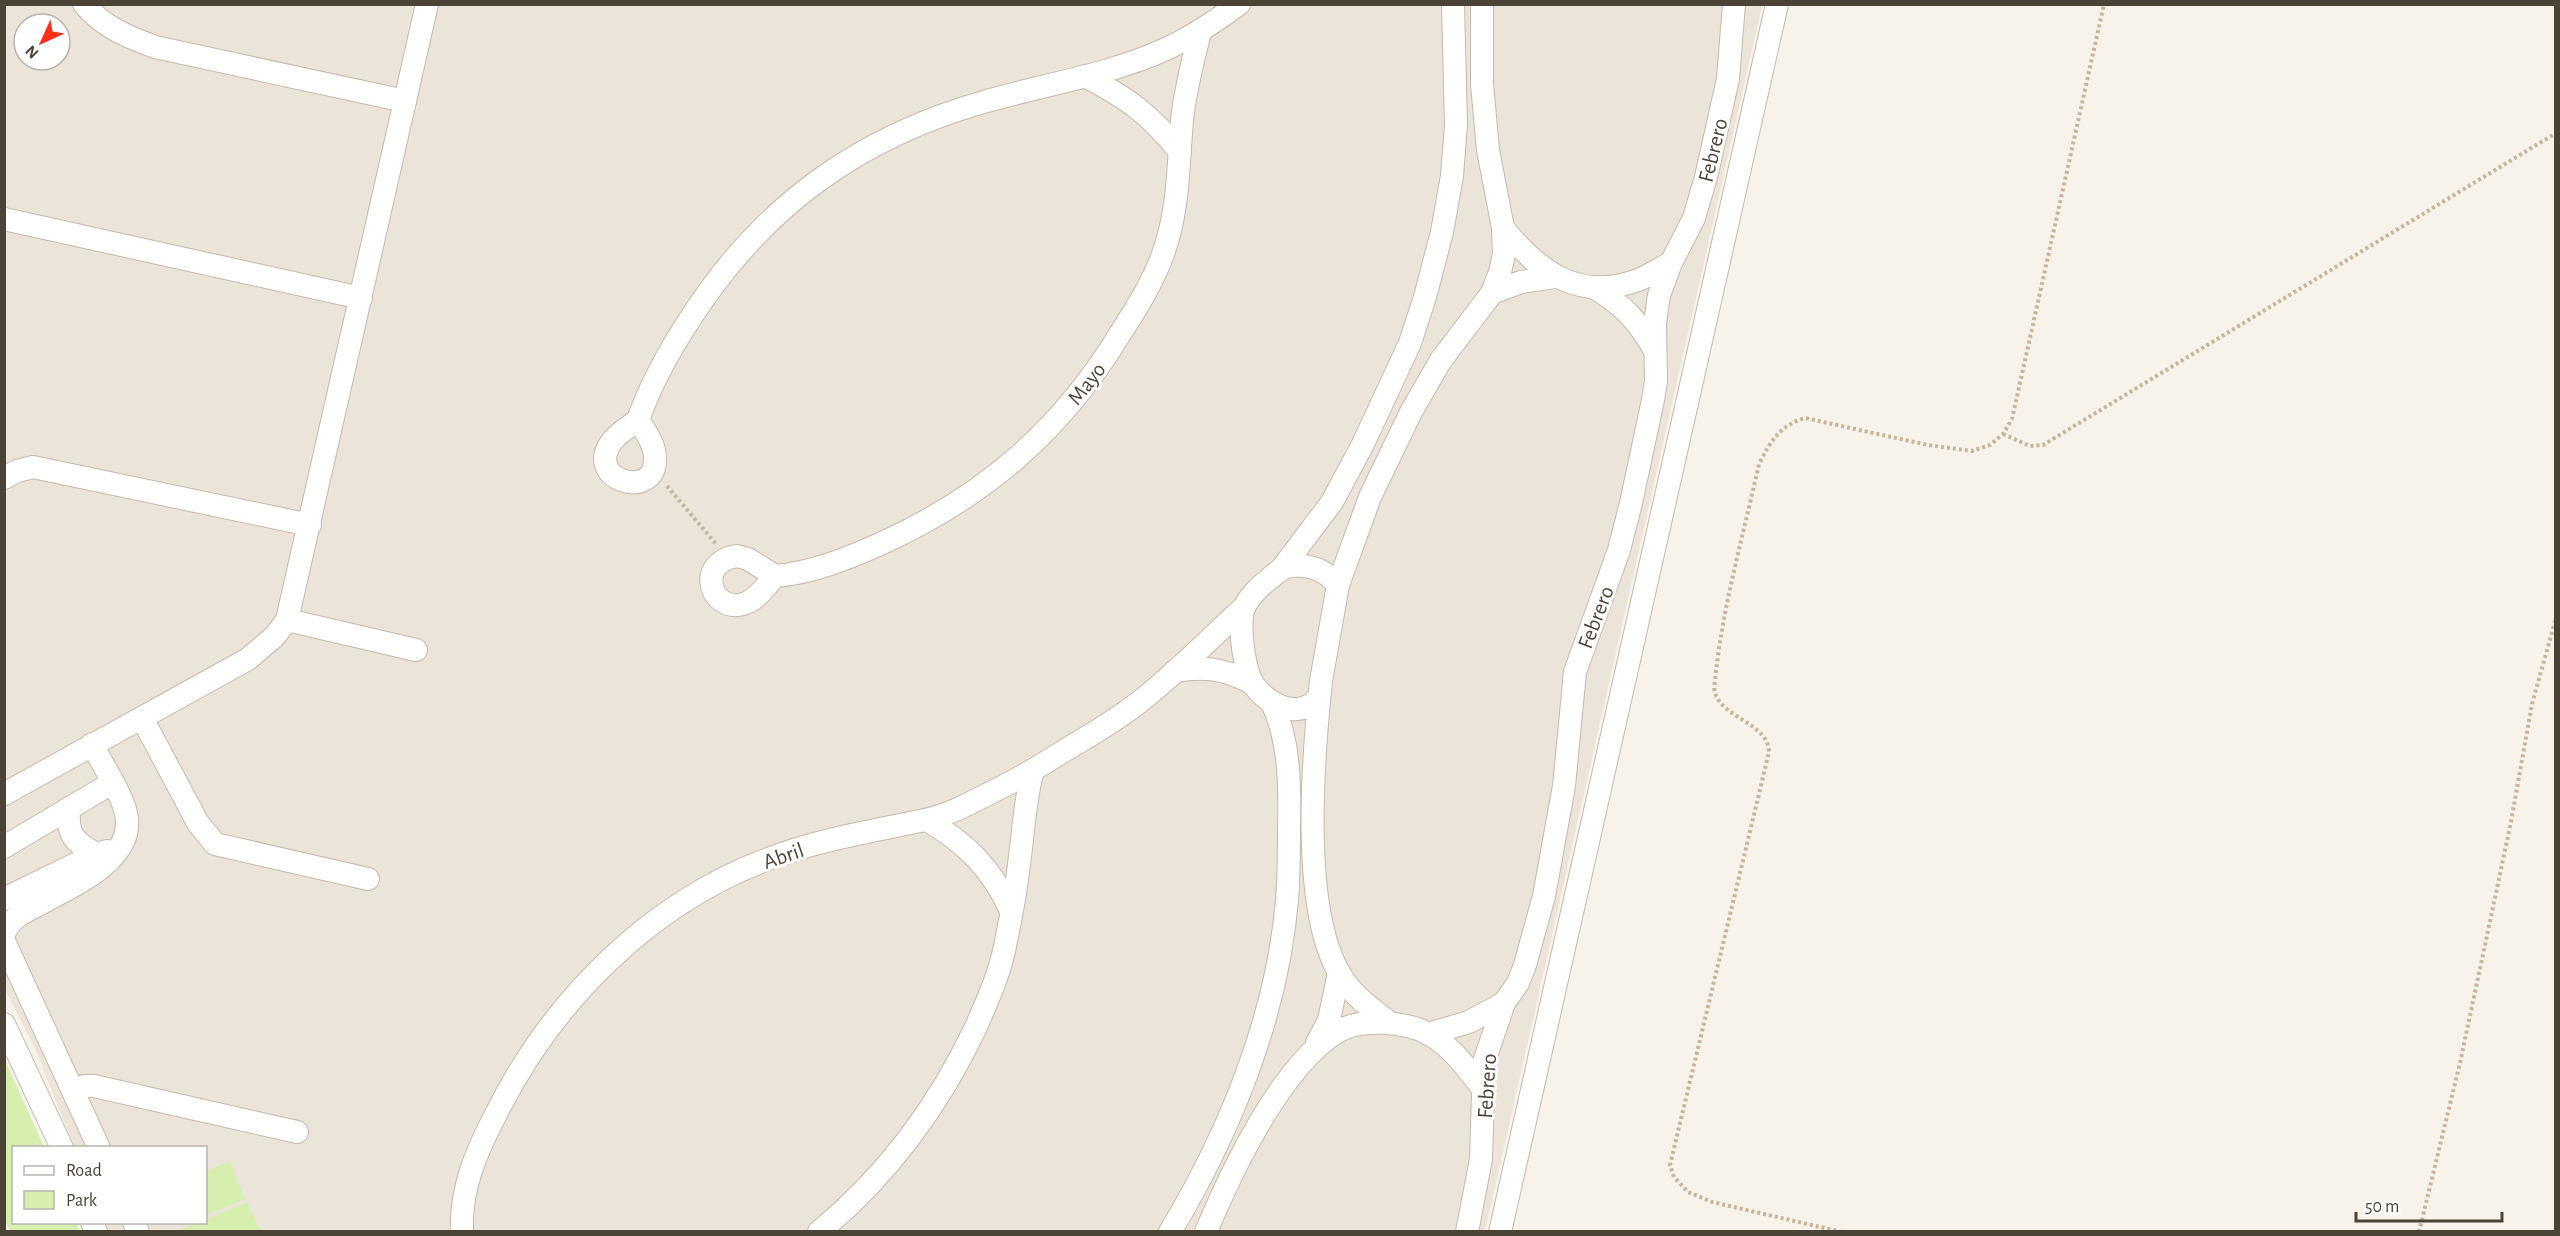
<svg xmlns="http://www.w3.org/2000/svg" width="2560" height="1236" viewBox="0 0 2560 1236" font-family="'Alegreya Sans',sans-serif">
	<rect width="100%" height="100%" fill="#f7f2ea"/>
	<path fill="#ebe4d8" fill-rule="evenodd" d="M5,5h1757l-277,1226h-1378l-3,-8 102,-1v-74l-132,-1 -37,-94 -32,-64zM24,24h36v36h-36z"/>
	<g fill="#d6efaf">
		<polygon points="4,1058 44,1147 14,1148 14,1222 76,1223 80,1231 10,1231 5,1220"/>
		<polygon points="230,1161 245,1199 206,1215 206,1171"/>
		<polygon points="247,1202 260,1231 177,1231 198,1223 206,1222 206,1219"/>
	</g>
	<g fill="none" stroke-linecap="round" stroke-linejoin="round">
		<defs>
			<g id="minor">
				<path d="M84,4c19,23 44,33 71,43l250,54"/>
				<path d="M1085,76c42,22 65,38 95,76"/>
				<polyline points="4,219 361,298"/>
				<path d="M1503,228c36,44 76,74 135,52 11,-4 22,-12 33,-17"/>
				<path d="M1595,288c28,17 42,32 59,61"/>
				<polyline points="1492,293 1521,282 1555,277"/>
				<path d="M638,420c13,-37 31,-69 52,-101 72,-112 168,-182 297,-218 59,-17 122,-26 179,-52 26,-12 50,-28 73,-45"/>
				<path d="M638,420c7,11 17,24 17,38 2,44 -74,22 -42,-18 7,-8 17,-14 25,-20z"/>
				<polyline points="4,478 17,471 33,467 310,525"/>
				<path d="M737,556l11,3 27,17c-9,10 -19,25 -32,28 -33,9 -48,-42 -6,-48z"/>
				<polyline points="1283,567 1332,502 1363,444 1410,343 1425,297 1442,232 1452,176 1456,125 1453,4"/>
				<path d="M775,576c36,-3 69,-16 103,-31 105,-47 182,-113 242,-211 16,-25 33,-52 43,-80 16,-44 15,-88 19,-134 3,-30 11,-59 18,-88"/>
				<polyline points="1338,585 1370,497 1411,412 1441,360 1492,293 1500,272 1504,254 1503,228 1488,150 1482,84 1482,4"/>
				<polyline points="287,620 416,650"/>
				<path d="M1175,671c30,-5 52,-2 78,13"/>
				<path d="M1319,697c-3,3 -7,8 -11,9 -20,10 -44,-6 -55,-22 -9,-15 -15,-59 -9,-76 4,-10 16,-22 24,-28 7,-6 13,-12 22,-14 21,-2 35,4 48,19l-17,96c-8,76 -21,229 20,295 12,20 31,33 49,47"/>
				<polyline points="142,718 198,823 215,844 368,879"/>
				<polyline points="4,794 248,659 275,636 287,620 427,4"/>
				<path d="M69,808c-2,27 4,33 27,46l11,-3"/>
				<path d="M927,820c40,24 65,49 84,91"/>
				<polyline points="4,847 112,783"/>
				<polyline points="4,899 96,854"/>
				<path d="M4,934c6,-16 20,-22 34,-29 35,-20 105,-47 86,-99 -8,-22 -22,-42 -32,-62"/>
				<polyline points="4,941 99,1148"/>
				<polyline points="4,1024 62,1148"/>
				<polyline points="1428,1034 1469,1022 1504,1003"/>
				<polyline points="1317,1043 1329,1020 1339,973"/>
				<polyline points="73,1091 84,1086 94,1086 297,1132"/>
				<polyline points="92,1222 96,1232"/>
				<polyline points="134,1222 138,1232"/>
				<path d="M462,1232c-2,-42 14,-80 33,-116 56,-114 155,-214 276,-258 50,-19 102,-27 154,-38 25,-5 51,-20 73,-31 24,-12 47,-26 69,-40 26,-15 52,-31 75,-49 36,-29 69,-62 102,-93"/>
				<path d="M819,1232c68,-56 119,-125 157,-205 12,-28 25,-56 30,-86 6,-28 11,-57 14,-85 4,-29 5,-58 13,-86"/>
				<path d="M1170,1232c60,-100 107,-215 117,-332 2,-24 2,-48 2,-72 1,-41 1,-87 -17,-125"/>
				<path d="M1206,1232c25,-60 75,-166 131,-200 23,-14 68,-11 92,2 22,12 39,35 54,55"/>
				<polyline points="1467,1232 1481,1159 1484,1062 1504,1003 1518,983 1525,965 1544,896 1564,786 1575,672 1619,550 1631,503 1653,400 1656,381 1655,323 1659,295 1671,263 1694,218 1706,177 1728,79 1734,4"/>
				<polyline points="1500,1232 1777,4"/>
			</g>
		</defs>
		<use href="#minor" stroke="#c4baab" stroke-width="24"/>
		<g stroke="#c7b59b" stroke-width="4" stroke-dasharray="3 3" stroke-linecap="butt">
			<polyline points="2003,434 2030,446 2043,445 2556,133"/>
			<polyline points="667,486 716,544"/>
			<path d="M1842,1232l-130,-30 -24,-10 -14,-15 -4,-12 99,-413c-1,-29 -45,-33 -54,-59 -2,-6 1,-16 1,-22 8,-69 28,-139 43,-207 12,-23 20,-38 46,-46l123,27 44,6 18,-6 13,-11 9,-15 92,-415"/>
			<polyline points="2419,1232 2460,1063 2511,822 2532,704 2556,618"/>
		</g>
		<use href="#minor" stroke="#fff" stroke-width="22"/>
	</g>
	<g text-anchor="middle" stroke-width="6" stroke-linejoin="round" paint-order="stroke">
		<g font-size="22" fill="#4c4337" stroke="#fff">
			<text transform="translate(1712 150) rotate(-76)" y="8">Febrero</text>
			<text transform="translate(1086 383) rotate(-52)" y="8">Mayo</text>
			<text transform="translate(1595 617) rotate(-69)" y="8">Febrero</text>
			<text transform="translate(783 855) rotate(-19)" y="8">Abril</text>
			<text transform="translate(1486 1086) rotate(-86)" y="8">Febrero</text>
		</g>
	</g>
	<rect width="2560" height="1236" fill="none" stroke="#4c4337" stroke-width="12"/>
	<rect x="12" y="1146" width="195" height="78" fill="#ffffff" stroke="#b7b4af" stroke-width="1.5"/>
	<rect x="24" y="1166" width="30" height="9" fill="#ffffff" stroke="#b7b4af" stroke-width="1.5"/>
	<text x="66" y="1176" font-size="18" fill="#4c4337">Road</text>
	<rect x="24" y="1191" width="30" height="18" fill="#d6efaf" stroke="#b7b4af" stroke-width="1.5"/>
	<text x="66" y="1206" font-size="18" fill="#4c4337">Park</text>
	<g transform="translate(42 42) rotate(225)"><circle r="28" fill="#ffffff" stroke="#b7b4af" stroke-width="1.5"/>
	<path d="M0-4.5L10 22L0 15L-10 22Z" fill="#ff2e19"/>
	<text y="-9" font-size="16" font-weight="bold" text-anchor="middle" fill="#4c4337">N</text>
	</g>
	<path d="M2356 1212v9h146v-9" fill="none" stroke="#4c4337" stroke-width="3"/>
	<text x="2365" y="1212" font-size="18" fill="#4c4337" stroke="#ffffff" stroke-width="4.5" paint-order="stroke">50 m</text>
</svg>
